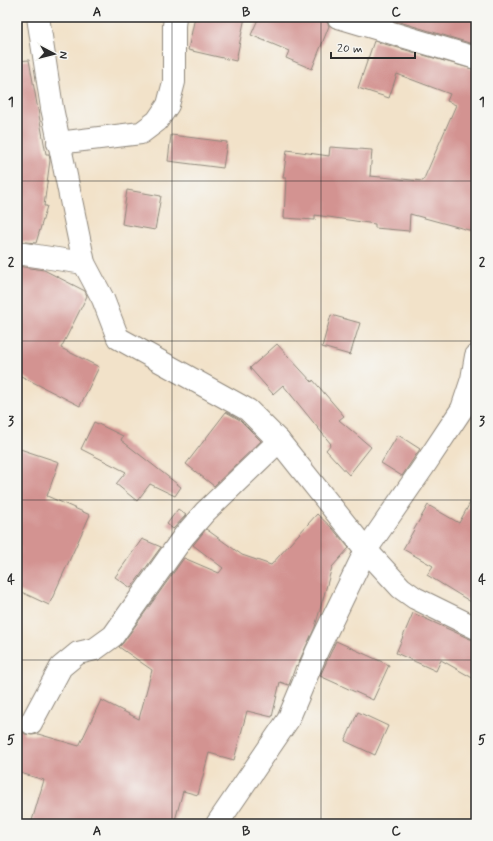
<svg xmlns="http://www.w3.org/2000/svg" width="493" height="841" viewBox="0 0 493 841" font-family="Mynerve,sans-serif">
	<rect width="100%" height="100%" fill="#f6f6f2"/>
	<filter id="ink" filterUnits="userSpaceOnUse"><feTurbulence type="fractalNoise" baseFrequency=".025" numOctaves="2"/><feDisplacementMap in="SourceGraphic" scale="8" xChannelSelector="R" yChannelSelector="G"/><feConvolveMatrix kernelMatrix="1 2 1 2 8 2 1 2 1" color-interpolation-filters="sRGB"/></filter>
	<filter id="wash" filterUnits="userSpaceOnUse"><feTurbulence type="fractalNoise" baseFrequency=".012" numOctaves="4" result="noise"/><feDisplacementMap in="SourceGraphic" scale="16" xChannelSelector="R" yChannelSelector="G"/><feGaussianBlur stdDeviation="0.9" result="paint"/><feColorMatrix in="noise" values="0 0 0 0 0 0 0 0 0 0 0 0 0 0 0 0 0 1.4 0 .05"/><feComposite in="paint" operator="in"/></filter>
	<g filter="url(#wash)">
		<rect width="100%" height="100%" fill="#f2e2c9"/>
		<g id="blocks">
			<g fill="#d39391">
				<polygon points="195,17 245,17 236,61 188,50"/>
				<polygon points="259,17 326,17 326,20 329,26 312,69 286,58 289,51 251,35"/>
				<polygon points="383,17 476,17 476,45"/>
				<polygon points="374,41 476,70 476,232 410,214 409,231 375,228 375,224 315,215 315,220 284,218 286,178 283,178 287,150 329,156 330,147 372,150 370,176 423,181 456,105 447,101 450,94 397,74 389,98 358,88"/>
				<polygon points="29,60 46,154 49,154 50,160 44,206 47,206 36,243 17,241 17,61"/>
				<polygon points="171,135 227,142 223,168 168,161"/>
				<polygon points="127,190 161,196 155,230 122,224"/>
				<polygon points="17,266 44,270 85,291 87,296 61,348 99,367 80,406 17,374"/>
				<polygon points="331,315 360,323 350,355 322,347"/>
				<polygon points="277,344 312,382 313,380 344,416 339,420 371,447 349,475 326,450 331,444 283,385 273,394 250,368"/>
				<polygon points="226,412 240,420 261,441 214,486 186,464"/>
				<polygon points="94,422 123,436 121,440 181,487 175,496 150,484 137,501 116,484 126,472 81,449"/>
				<polygon points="398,435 420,449 402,476 381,463"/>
				<polygon points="17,448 59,462 47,496 90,515 49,605 17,590"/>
				<polygon points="476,492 476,605 427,575 433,566 403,549 428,505 459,523"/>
				<polygon points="178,509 186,515 173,529 167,524"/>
				<polygon points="317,514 332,528 349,548 332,567 315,627 297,666 296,665 289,685 280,682 272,717 247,711 234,760 209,753 198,795 183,791 174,824 31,824 44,780 17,772 17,727 20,728 25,734 32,735 38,734 79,746 101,700 139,719 152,670 119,647 123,643 184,558 219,573 223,568 193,545 194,544 206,529 242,555 271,565"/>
				<polygon points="142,539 161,547 131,588 115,577"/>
				<polygon points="413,613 470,639 476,640 476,680 441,660 436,671 396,653"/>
				<polygon points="336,641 389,665 373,700 320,676"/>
				<polygon points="358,712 388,726 375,755 345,741"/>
			</g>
		</g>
	</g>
	<g filter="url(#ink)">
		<use href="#blocks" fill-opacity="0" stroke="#8e867a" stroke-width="1"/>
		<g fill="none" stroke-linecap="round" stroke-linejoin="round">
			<defs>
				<g id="street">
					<polyline points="338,17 476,58"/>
					<polyline points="58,143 141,133 157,121 168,105 174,82 174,26 175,17"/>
					<polyline points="17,253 84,263"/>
					<polyline points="31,723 61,667 78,653 95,649 113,636 184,536 205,512 279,441"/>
					<polyline points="217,824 288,720 317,651 366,550 424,466 462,409 472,379 476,356"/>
				</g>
				<polyline id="secondary" points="38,17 52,108 84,263 103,299 118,338 248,410 279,441 366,550 401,588 415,598 476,628"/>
			</defs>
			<use href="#street" stroke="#8e867a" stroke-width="24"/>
			<use href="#secondary" stroke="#8e867a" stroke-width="24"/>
			<use href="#street" stroke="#fff" stroke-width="22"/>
			<use href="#secondary" stroke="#fff" stroke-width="22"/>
		</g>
	</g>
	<path fill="none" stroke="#2b2b2b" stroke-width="1" stroke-opacity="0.55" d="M172,17v807M321,17v807M17,181h459M17,341h459M17,500h459M17,660h459"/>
	<rect width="493" height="841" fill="none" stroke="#f6f6f2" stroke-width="44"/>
	<g transform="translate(54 54) rotate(97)" stroke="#f6f6f2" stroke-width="3" paint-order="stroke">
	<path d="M0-3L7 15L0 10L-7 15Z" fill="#2b2b2b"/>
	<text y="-6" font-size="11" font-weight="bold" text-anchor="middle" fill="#2b2b2b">N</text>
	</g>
	<path d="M331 52v6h84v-6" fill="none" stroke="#2b2b2b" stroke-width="2"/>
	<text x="337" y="52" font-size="12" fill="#2b2b2b" stroke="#f6f6f2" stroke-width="3" paint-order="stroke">20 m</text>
	<rect x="22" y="22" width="449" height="797" fill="none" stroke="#2b2b2b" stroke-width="1.5"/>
	<g font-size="13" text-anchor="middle" font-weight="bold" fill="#2b2b2b">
		<text x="97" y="16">A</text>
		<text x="246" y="16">B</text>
		<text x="396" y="16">C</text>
		<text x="11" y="106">1</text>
		<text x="482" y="106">1</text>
		<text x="11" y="266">2</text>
		<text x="482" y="266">2</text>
		<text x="11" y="425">3</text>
		<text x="482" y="425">3</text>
		<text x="11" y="584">4</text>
		<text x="482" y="584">4</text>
		<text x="11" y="744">5</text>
		<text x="482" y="744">5</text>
		<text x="97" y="835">A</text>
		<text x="246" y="835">B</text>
		<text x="396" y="835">C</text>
	</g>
</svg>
